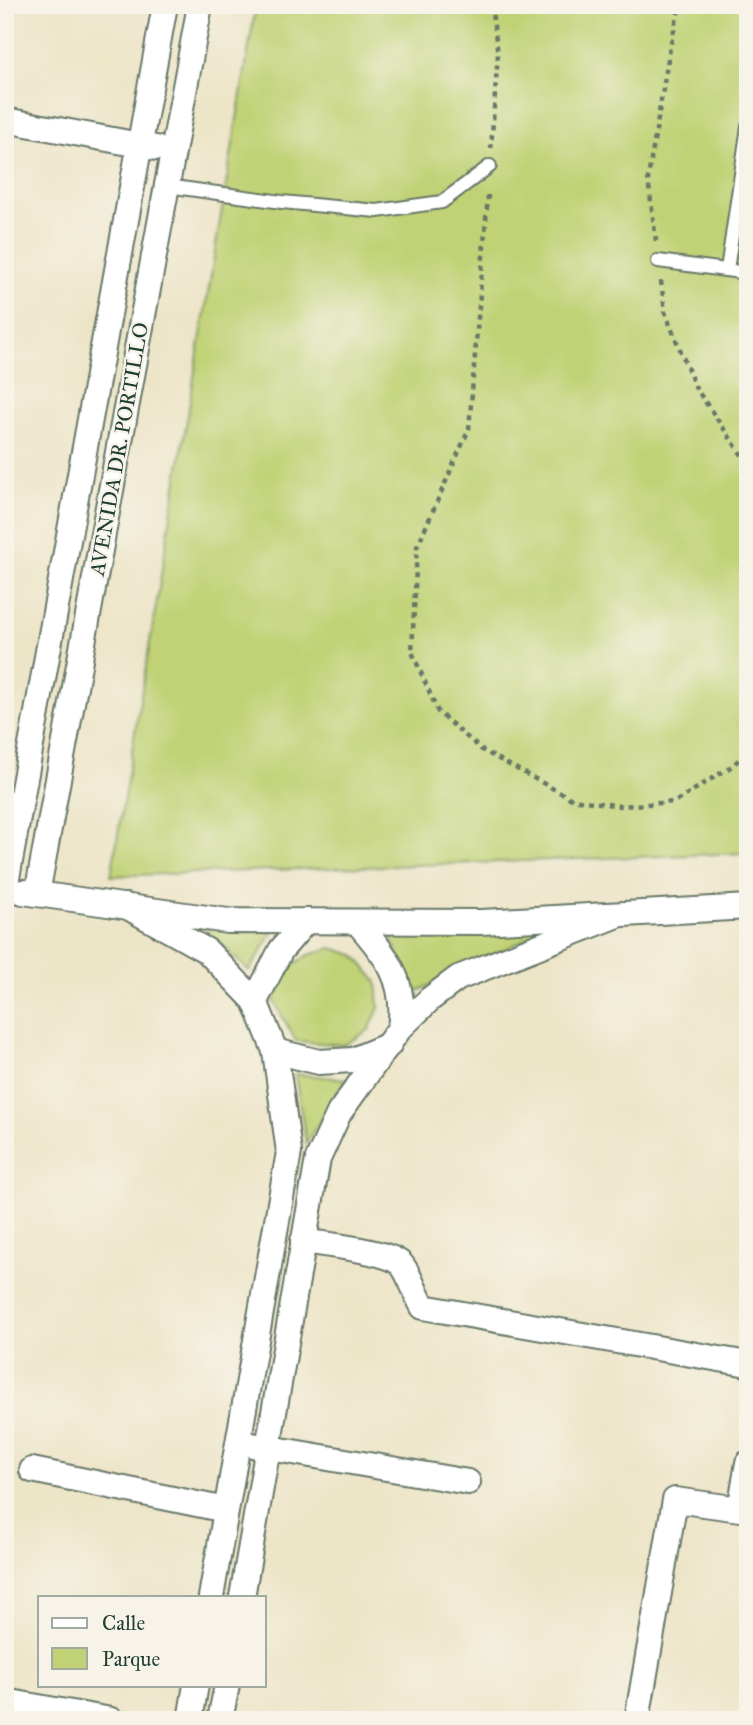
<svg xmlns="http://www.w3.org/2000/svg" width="753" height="1725" viewBox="0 0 753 1725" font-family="'IM FELL Great Primer',serif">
	<rect width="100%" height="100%" fill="#f7f3e8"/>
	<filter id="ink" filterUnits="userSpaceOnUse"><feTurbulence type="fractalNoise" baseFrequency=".0143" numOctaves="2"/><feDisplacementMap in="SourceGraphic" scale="14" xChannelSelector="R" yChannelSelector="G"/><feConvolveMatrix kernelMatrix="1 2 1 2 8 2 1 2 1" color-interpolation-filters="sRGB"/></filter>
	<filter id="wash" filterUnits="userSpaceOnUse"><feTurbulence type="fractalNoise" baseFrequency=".00686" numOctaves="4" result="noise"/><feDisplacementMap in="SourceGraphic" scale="28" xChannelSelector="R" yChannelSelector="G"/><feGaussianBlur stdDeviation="1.57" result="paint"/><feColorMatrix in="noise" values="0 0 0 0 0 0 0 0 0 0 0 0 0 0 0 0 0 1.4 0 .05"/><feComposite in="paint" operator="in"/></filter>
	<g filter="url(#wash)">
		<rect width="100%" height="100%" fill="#ede5c8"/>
		<g fill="#c0d275" stroke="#708854" stroke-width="2">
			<polygon points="256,5 748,5 748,853 111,876"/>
			<polygon points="553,926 416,992 388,932"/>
			<polygon points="204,928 273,932 249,971"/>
			<polygon points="331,948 355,955 377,982 379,1008 369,1030 344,1045 296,1041 274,1001 288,968 309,955"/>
			<polygon points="295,1074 346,1079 306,1143"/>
		</g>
	</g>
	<g filter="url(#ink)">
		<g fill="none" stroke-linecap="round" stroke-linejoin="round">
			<defs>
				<g id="lane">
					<polyline points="167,186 282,202 377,211 442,202 490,166"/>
					<polyline points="658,261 748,273"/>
					<polyline points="727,270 748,126"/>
				</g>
				<g id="street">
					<polyline points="5,120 156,148"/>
					<polyline points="5,889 165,5"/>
					<polyline points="23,892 228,921 481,922 748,907"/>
					<polyline points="37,894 200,5"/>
					<polyline points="126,906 207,951 255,1001 275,1051 289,1152 211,1597"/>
					<path d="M357,922c30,34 50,59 43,106"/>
					<polyline points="255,1001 281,950 306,921"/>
					<polyline points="275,1051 319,1062 353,1060 389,1045"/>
					<path d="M303,1241c22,4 81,9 97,22 8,7 16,32 23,44l325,57"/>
					<polyline points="252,1445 468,1482"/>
					<polyline points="32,1470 226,1510"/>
					<polyline points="242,1597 318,1159 339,1113 400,1028 430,999 458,978 618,915"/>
					<polyline points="5,1701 111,1720"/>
					<polyline points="190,1720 196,1685"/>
					<polyline points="220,1720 227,1685"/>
					<polyline points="637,1720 675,1500 740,1509 748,1463"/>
				</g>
			</defs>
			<use href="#lane" stroke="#677868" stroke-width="16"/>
			<use href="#street" stroke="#677868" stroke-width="28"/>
			<g stroke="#677868" stroke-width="4.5" stroke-dasharray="5 5" stroke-linecap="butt">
				<polyline points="491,5 498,54 491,148"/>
				<polyline points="488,195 469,429 417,547 412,652 438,712 482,750 572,799 620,806 675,802 732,766 748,751"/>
				<polyline points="656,241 648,178 670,47 680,5"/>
				<polyline points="661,281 665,312 695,387 748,464"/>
			</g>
			<use href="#lane" stroke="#fff" stroke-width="12"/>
			<use href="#street" stroke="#fff" stroke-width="24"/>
		</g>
	</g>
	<g text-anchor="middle" stroke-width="5" stroke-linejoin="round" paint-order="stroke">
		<g font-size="21" fill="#1f3d34" stroke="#f7f3e8">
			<text transform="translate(119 449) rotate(-80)" y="7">AVENIDA DR. PORTILLO</text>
		</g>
	</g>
	<rect width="753" height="1725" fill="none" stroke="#f7f3e8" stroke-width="28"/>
	<rect x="38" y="1596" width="228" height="91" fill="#f7f3e8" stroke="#a1aaa0" stroke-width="2"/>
	<rect x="52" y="1618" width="35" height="10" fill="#ffffff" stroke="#a1aaa0" stroke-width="2"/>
	<text x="102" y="1630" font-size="21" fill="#1f3d34">Calle</text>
	<rect x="52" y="1648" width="35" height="21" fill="#c0d275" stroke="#a1aaa0" stroke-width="2"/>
	<text x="102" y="1666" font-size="21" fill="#1f3d34">Parque</text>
</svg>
